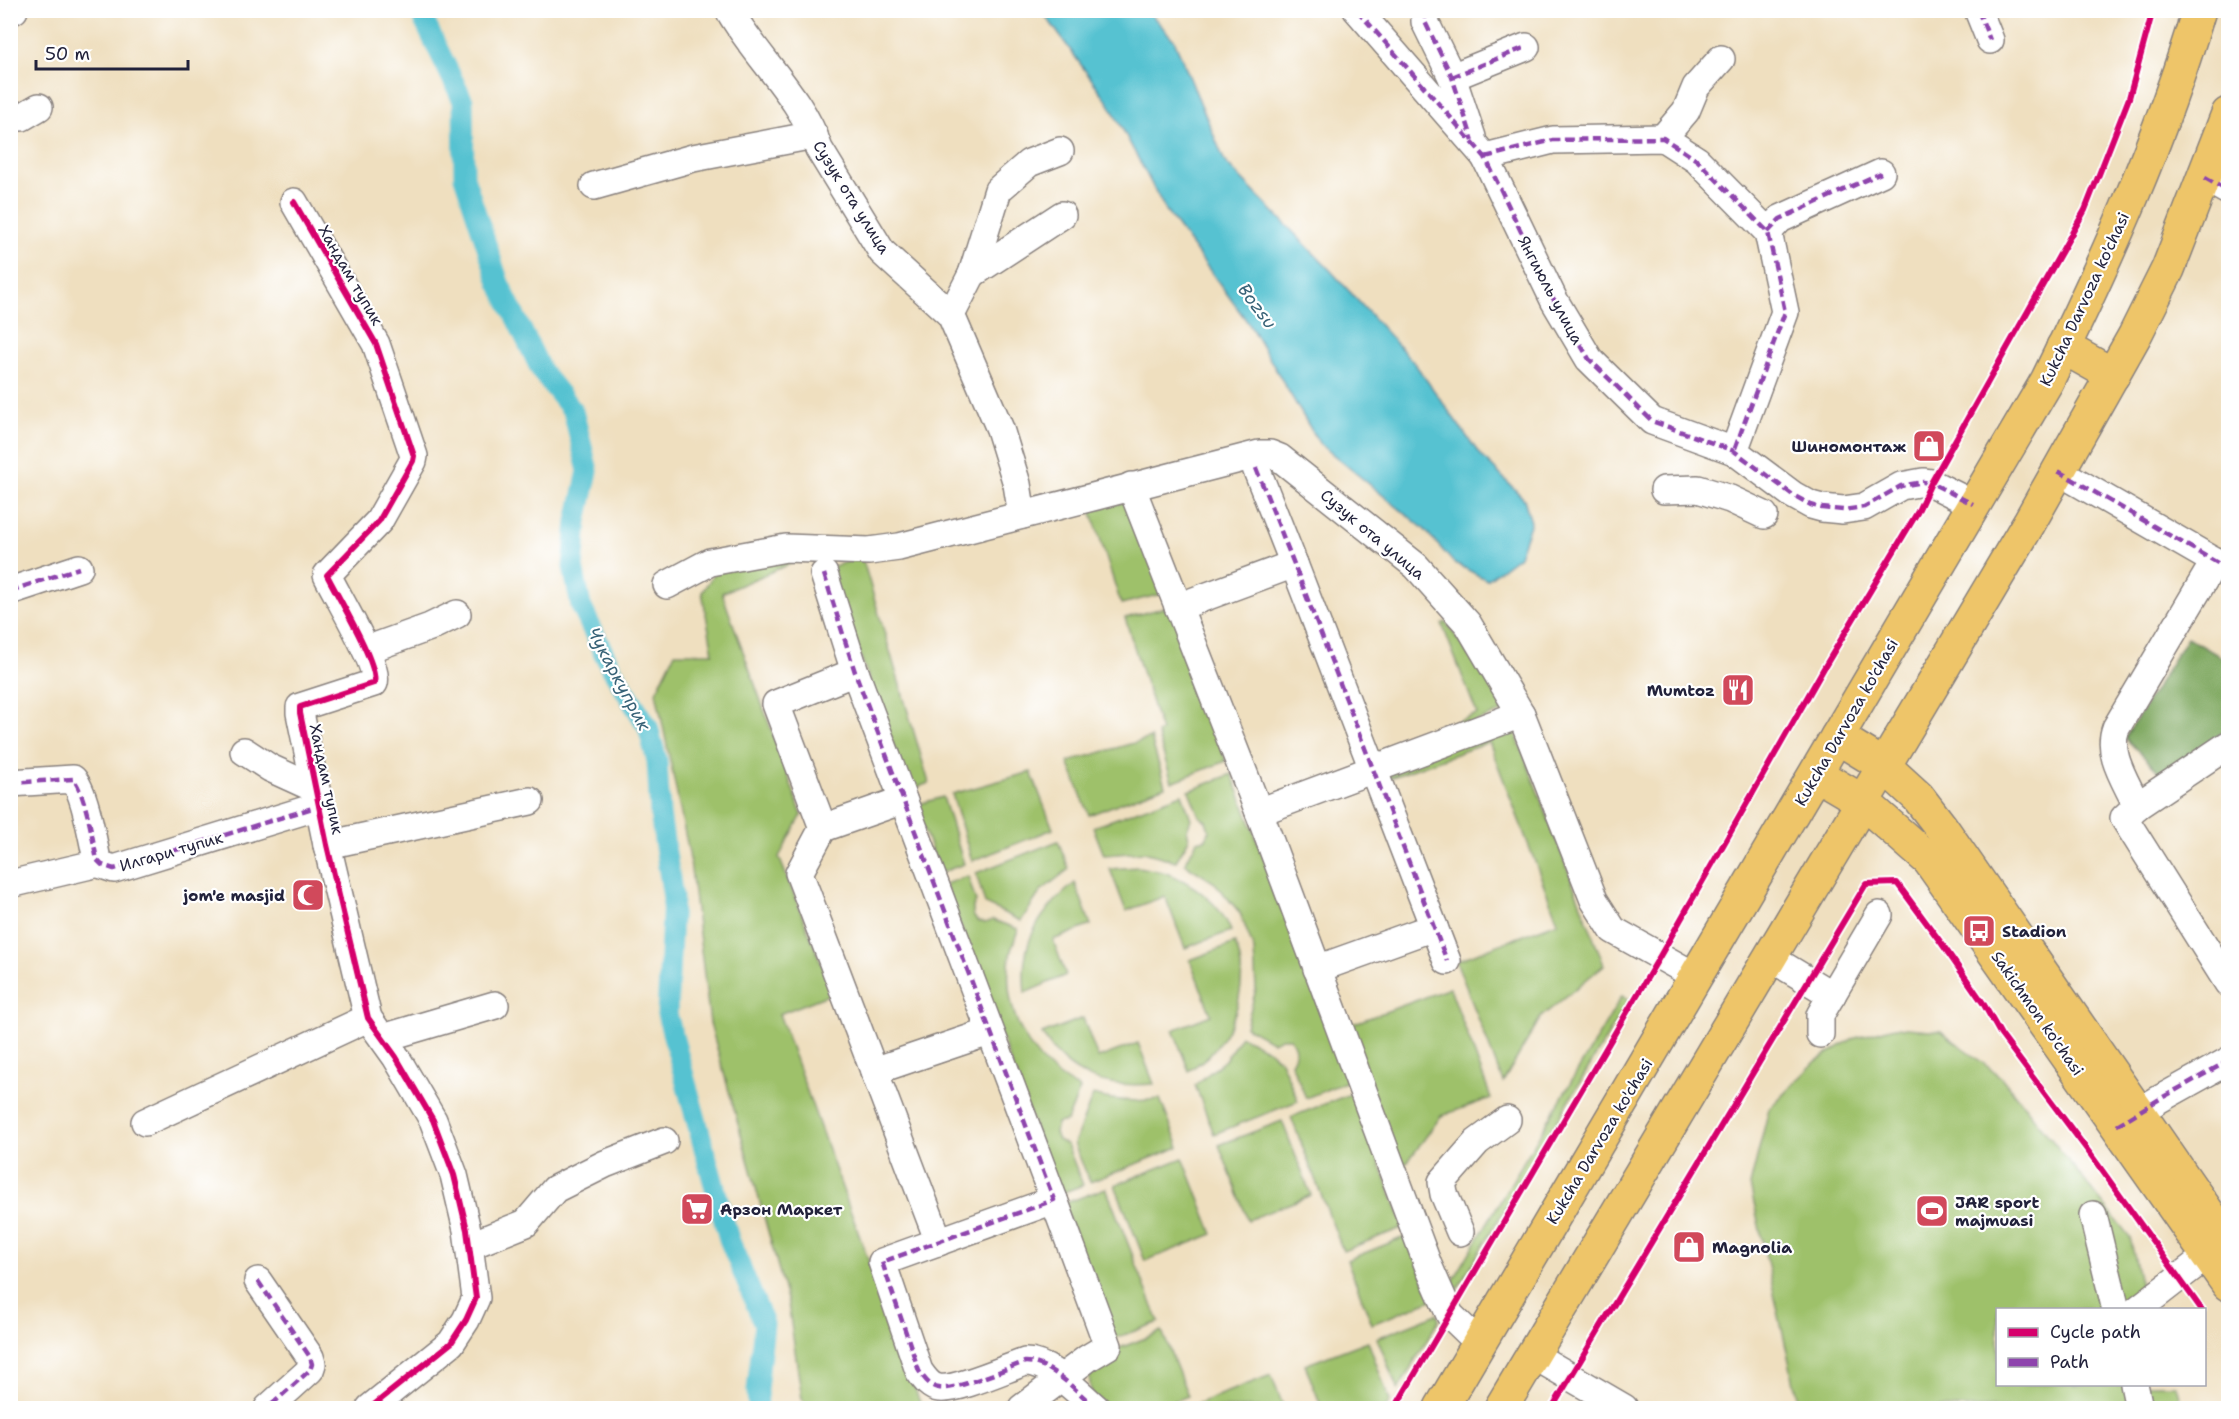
<svg xmlns="http://www.w3.org/2000/svg" width="2239" height="1419" viewBox="0 0 2239 1419" font-family="'Shantell Sans',sans-serif">
	<rect width="100%" height="100%" fill="#fff"/>
	<filter id="ink" filterUnits="userSpaceOnUse"><feTurbulence type="fractalNoise" baseFrequency=".0167" numOctaves="2"/><feDisplacementMap in="SourceGraphic" scale="12" xChannelSelector="R" yChannelSelector="G"/><feConvolveMatrix kernelMatrix="1 2 1 2 8 2 1 2 1" color-interpolation-filters="sRGB"/></filter>
	<filter id="wash" filterUnits="userSpaceOnUse"><feTurbulence type="fractalNoise" baseFrequency=".008" numOctaves="4" result="noise"/><feDisplacementMap in="SourceGraphic" scale="24" xChannelSelector="R" yChannelSelector="G"/><feGaussianBlur stdDeviation="1.35" result="paint"/><feColorMatrix in="noise" values="0 0 0 0 0 0 0 0 0 0 0 0 0 0 0 0 0 1.4 0 .05"/><feComposite in="paint" operator="in"/></filter>
	<g filter="url(#wash)">
		<rect width="100%" height="100%" fill="#efdfbf"/>
		<g fill="#9ec16b" stroke="#607253" stroke-width="1.5">
			<polygon points="1129,501 1166,593 1121,604 1091,510"/>
			<polygon points="792,551 794,562 722,593 802,815 779,857 833,993 779,1014 922,1408 811,1408 802,1399 788,1303 710,1023 689,853 656,692 675,653 713,653 702,592 718,568"/>
			<polygon points="862,557 929,783 910,790 828,568"/>
			<polygon points="1171,606 1226,761 1172,782 1157,733 1161,731 1125,618"/>
			<polygon points="1446,622 1507,710 1380,757 1378,752 1477,714 1442,624"/>
			<polygon points="1512,724 1604,965 1541,1017 1503,1082 1456,961 1558,922 1489,742 1387,779 1385,773"/>
			<polygon points="1151,738 1165,786 1089,815 1068,762"/>
			<polygon points="1031,772 1053,829 972,861 952,794"/>
			<path d="M1232,774l116,307 -42,17 -15,-35c6,-9 5,-16 -1,-25h-9l-8,4 -27,-15 10,-38 -2,-39 -14,-37 -25,-30 -30,-19 12,-23 9,-2 3,-9 -3,-9 -7,-5 -10,-25z"/>
			<polygon points="1182,794 1191,819 1187,829 1189,839 1176,861 1144,852 1104,855 1093,827"/>
			<polygon points="943,797 964,864 940,873 915,805"/>
			<polygon points="1058,841 1069,869 1041,891 1021,921 985,904 976,873"/>
			<path d="M1138,867c9,2 19,3 28,6 26,9 55,31 65,58l-46,17 -20,-52 -39,15 -16,-42z"/>
			<path d="M968,876l8,26 -3,4v9l4,6 8,2 8,-3 25,9c-2,9 -7,18 -8,27 -8,56 19,107 70,133l-13,32 -10,2 -2,10 3,7 9,5 16,40 -24,9 -114,-310z"/>
			<path d="M1075,883l16,42 -38,15 13,35 -41,18c-6,-50 13,-80 50,-110z"/>
			<path d="M1235,943c15,36 2,83 -24,110 -6,7 -15,12 -22,18l-16,-41 38,-15 -21,-55z"/>
			<polygon points="1450,988 1491,1098 1441,1116 1407,1163 1399,1166 1347,1026"/>
			<polygon points="1622,996 1629,1000 1452,1298 1448,1289"/>
			<path d="M1083,1018l15,40 40,-15 16,41c-49,4 -85,-5 -112,-50z"/>
			<polygon points="1895,1027 1941,1031 2001,1077 2130,1237 2146,1309 1998,1310 1998,1384 2176,1385 2182,1408 1798,1408 1797,1397 1750,1185 1769,1109 1816,1061 1852,1039"/>
			<polygon points="1241,1036 1270,1051 1281,1061 1298,1101 1214,1134 1195,1085 1225,1060"/>
			<polygon points="1353,1093 1404,1227 1343,1251 1291,1117"/>
			<path d="M1093,1095c23,7 44,7 67,4l19,48 -89,35 -16,-38z"/>
			<polygon points="1282,1121 1311,1195 1248,1220 1219,1145"/>
			<polygon points="1183,1158 1213,1234 1145,1261 1115,1185"/>
			<polygon points="1106,1188 1159,1322 1113,1339 1063,1204"/>
			<polygon points="1407,1236 1432,1300 1372,1324 1347,1260"/>
			<polygon points="1437,1314 1439,1320 1398,1390 1377,1338"/>
			<path d="M1162,1331l26,65 -32,12h-45l-19,-13c-8,-32 3,-38 30,-48 14,-5 27,-10 40,-16z"/>
			<polygon points="1368,1341 1390,1401 1386,1408 1322,1408 1305,1365"/>
			<polygon points="1271,1375 1284,1408 1186,1408"/>
		</g>
		<polygon fill="#7ea75f" stroke="#50644d" stroke-width="1.5" points="2187,637 2228,661 2228,729 2161,774 2125,738"/>
		<polygon fill="#57c2d1" stroke="#3c7286" stroke-width="1.5" points="1042,11 1148,11 1174,40 1225,162 1331,271 1415,364 1478,452 1524,499 1531,522 1519,556 1487,580 1453,562 1424,529 1319,443 1249,324 1165,209 1108,102"/>
		<g fill="none" stroke-linecap="round" stroke-linejoin="round">
			<polyline stroke="#57c2d1" stroke-width="21" points="419,10 463,101 464,177 499,283 542,372 573,411 588,471 577,521 573,567 581,606 610,666 648,727 657,761 660,814 673,898 667,1014 729,1239 764,1324 757,1390 758,1408"/>
		</g>
	</g>
	<g filter="url(#ink)">
		<g fill="none" stroke-linecap="round" stroke-linejoin="round">
			<defs>
				<g id="minor">
					<path d="M729,10c28,49 71,84 90,139l63,103 69,63 49,114 17,55 5,31"/>
					<polyline points="1357,10 1485,157 1554,300 1589,359 1652,421 1734,451 1793,495 1811,505 1822,508 1843,510 1864,507 1901,486 1923,482 1931,483 1973,504"/>
					<polyline points="1425,10 1425,22 1452,77 1472,137"/>
					<polyline points="1978,10 1990,40"/>
					<polyline points="10,12 14,10"/>
					<polyline points="1452,77 1526,47"/>
					<polyline points="10,117 22,117 39,107"/>
					<polyline points="1663,138 1686,111 1696,87 1721,59"/>
					<polyline points="1485,157 1553,140 1663,138 1697,160 1768,232 1785,312 1734,451"/>
					<polyline points="2205,178 2228,191"/>
					<polyline points="594,186 693,158 814,135"/>
					<path d="M294,202l82,142 38,112 -1,5 -34,60 -52,54c9,19 53,91 47,108l-71,23 -3,1v6l27,132 41,173 28,39 37,63 21,55 13,55 9,68 -10,22 -15,23 -81,65"/>
					<polyline points="1768,232 1780,219 1881,173"/>
					<polyline points="972,274 1062,215"/>
					<polyline points="951,315 972,274 998,190 1029,163 1060,151"/>
					<polyline points="1256,468 1294,564 1447,961"/>
					<polyline points="2058,471 2228,569"/>
					<polyline points="1131,486 1259,812 1428,1265 1450,1315 1480,1344"/>
					<polyline points="1664,490 1698,489 1730,499 1764,515"/>
					<path d="M824,574l31,98 199,528 -172,62 37,109c5,7 11,16 20,17 17,3 68,-20 86,-26 25,-1 53,31 71,46"/>
					<polyline points="667,585 710,562 786,548 869,551 899,547 1259,454 1270,454 1280,458 1416,566 1468,624 1521,714 1594,900 1613,930 1697,977"/>
					<polyline points="10,591 79,568"/>
					<polyline points="1178,607 1294,564"/>
					<polyline points="366,650 430,627 457,614"/>
					<polyline points="855,672 776,704 823,828 799,873 939,1242"/>
					<polyline points="2228,745 2137,806 2124,818 2228,983"/>
					<polyline points="244,751 270,768 316,789"/>
					<path d="M10,783l63,-4c12,13 20,62 24,81l5,5 12,4 205,-63"/>
					<path d="M2137,806c-11,-25 -31,-52 -21,-78l99,-167"/>
					<polyline points="1259,812 1521,714"/>
					<polyline points="823,828 903,800"/>
					<polyline points="327,845 530,801"/>
					<polyline points="10,884 99,863"/>
					<polyline points="1769,957 1832,995"/>
					<polyline points="1317,969 1434,927"/>
					<polyline points="1820,1034 1820,1015 1879,915"/>
					<polyline points="383,1038 495,1005"/>
					<polyline points="874,1071 989,1032"/>
					<polyline points="145,1122 368,1018"/>
					<polyline points="2121,1123 2158,1100 2228,1061"/>
					<polyline points="2093,1215 2116,1310"/>
					<polyline points="1460,1232 1444,1194 1442,1182 1477,1142 1507,1120"/>
					<polyline points="469,1246 526,1223 555,1189 605,1164 664,1141"/>
					<polyline points="258,1281 310,1357 312,1364 310,1370 268,1408"/>
					<polyline points="2137,1310 2208,1255"/>
					<polyline points="1533,1355 1624,1408"/>
					<polyline points="2134,1384 2139,1408"/>
					<polyline points="1022,1408 1088,1358 1108,1346 1054,1200"/>
				</g>
				<g id="major">
					<polyline points="2063,347 2113,375"/>
					<polyline points="1837,737 1883,765 1918,797 1941,827 2228,1242"/>
					<polyline points="1816,774 1862,801 1929,860 2228,1284"/>
					<path d="M1441,1408l606,-1027c60,-122 113,-240 152,-371"/>
					<polyline points="1501,1408 2029,523 2135,335 2168,269 2228,114"/>
				</g>
			</defs>
			<use href="#minor" stroke="#88807d" stroke-width="30"/>
			<use href="#major" stroke="#88807d" stroke-width="36"/>
			<use href="#minor" stroke="#fff" stroke-width="27"/>
			<use href="#major" stroke="#eec569" stroke-width="33"/>
			<g stroke="#8e44ad" stroke-width="4.5" stroke-dasharray="9 4.5" stroke-linecap="butt">
				<polyline points="1357,10 1485,157 1554,300 1589,359 1652,421 1734,451 1793,495 1811,505 1822,508 1843,510 1864,507 1901,486 1923,482 1931,483 1973,504"/>
				<polyline points="1425,10 1425,22 1452,77 1473,141"/>
				<polyline points="1978,10 1990,40"/>
				<polyline points="10,12 14,10"/>
				<polyline points="1452,77 1526,47"/>
				<polyline points="1485,157 1553,140 1663,138 1697,160 1768,232 1785,312 1734,451"/>
				<polyline points="2205,178 2228,191"/>
				<polyline points="1768,232 1780,219 1881,173"/>
				<polyline points="1256,468 1294,564 1447,961"/>
				<polyline points="2058,471 2228,569"/>
				<path d="M824,574l31,98 199,528 -172,62 37,109c5,7 11,16 20,17 17,3 68,-20 86,-26 25,-1 53,31 71,46"/>
				<polyline points="10,591 79,568"/>
				<path d="M10,783l63,-4c12,13 20,62 24,81l5,5 12,4 205,-63"/>
				<polyline points="2117,1125 2158,1100 2228,1061"/>
				<polyline points="258,1281 310,1357 312,1364 310,1370 268,1408"/>
			</g>
			<defs>
				<g id="cycleway">
					<path d="M294,202l82,142 38,112 -1,5 -34,60 -52,54c9,19 53,91 47,108l-71,23 -3,1v6l27,132 41,173 28,39 37,63 21,55 13,55 9,68 -10,22 -15,23 -81,65"/>
					<polyline points="1395,1408 1660,956 1824,668 1917,513 1931,483 2085,210 2129,98 2153,10"/>
					<polyline points="1552,1408 1866,884 1897,883 1942,944 1983,1003 2001,1035 2091,1155 2202,1310"/>
				</g>
			</defs>
			<use href="#cycleway" stroke="#fff" stroke-width="10"/>
			<use href="#cycleway" stroke="#d6006c" stroke-width="6"/>
		</g>
	</g>
	<defs>
		<symbol id="shop-square" viewBox="-11 -11 22 22"><rect x="-9" y="-9" width="18" height="18" rx="4" fill="#d1495b" stroke="#fff"/><path d="M-5-2.5h2.3a2.7 3.5 0 0 1 5.4 0H5L5.5 6h-11ZM-1.5-2.5h3a1.5 2.3 0 0 0-3 0Z" fill="#fff"/></symbol>
		<symbol id="restaurant-square" viewBox="-11 -11 22 22"><rect x="-9" y="-9" width="18" height="18" rx="4" fill="#d1495b" stroke="#fff"/><path d="M-5-6h1v4h1v-4h1v4h1v-4h1v5L-1.5 .5V6h-2V.5L-5-1ZM5-6V6H3V1.5H1.5Q1.5-4 5-6Z" fill="#fff"/></symbol>
		<symbol id="mosque-square" viewBox="-11 -11 22 22"><rect x="-9" y="-9" width="18" height="18" rx="4" fill="#d1495b" stroke="#fff"/><path d="M3.5-4.9A6 6 0 1 0 3.5 4.9A5 5 0 1 1 3.5-4.9Z" fill="#fff"/></symbol>
		<symbol id="bus-square" viewBox="-11 -11 22 22"><rect x="-9" y="-9" width="18" height="18" rx="4" fill="#d1495b" stroke="#fff"/><path d="M-5-6H5V4H4V6H2V4H-2V6H-4V4H-5ZM-3.5-4V0h7V-4ZM-3.5 1.2v1.5H-2V1.2ZM2 1.2v1.5H3.5V1.2Z" fill="#fff"/></symbol>
		<symbol id="supermarket-square" viewBox="-11 -11 22 22"><rect x="-9" y="-9" width="18" height="18" rx="4" fill="#d1495b" stroke="#fff"/><path d="M-6-5.5h2.5l.6 2H6L4.5 2H-2.5L-4.4-4H-6ZM-1.5 3.2a1.3 1.3 0 1 0 .1 0ZM3 3.2a1.3 1.3 0 1 0 .1 0Z" fill="#fff"/></symbol>
		<symbol id="stadium-square" viewBox="-11 -11 22 22"><rect x="-9" y="-9" width="18" height="18" rx="4" fill="#d1495b" stroke="#fff"/><path d="M0-5a6.5 5 0 1 0 0 10a6.5 5 0 1 0 0-10ZM-3.5-1.8h7v3.6h-7Z" fill="#fff"/></symbol>
	</defs>
	<g fill-rule="evenodd">
		<use href="#shop-square" x="1910" y="427" width="38" height="38"/>
		<use href="#restaurant-square" x="1719" y="671" width="38" height="38"/>
		<use href="#mosque-square" x="289" y="876" width="38" height="38"/>
		<use href="#bus-square" x="1960" y="912" width="38" height="38"/>
		<use href="#supermarket-square" x="678" y="1190" width="38" height="38"/>
		<use href="#stadium-square" x="1913" y="1192" width="38" height="38"/>
		<use href="#shop-square" x="1670" y="1228" width="38" height="38"/>
	</g>
	<g text-anchor="middle" stroke-width="4.5" stroke-linejoin="round" paint-order="stroke">
		<g font-size="16" fill="#22223b" stroke="#fff">
			<text transform="translate(852 197) rotate(58)" y="6">Сузук ота улица</text>
			<text transform="translate(351 275) rotate(60)" y="6">Хандам тупик</text>
			<text transform="translate(1551 290) rotate(62)" y="6">Янгиюль улица</text>
			<text transform="translate(2084 299) rotate(-65)" y="6">Kukcha Darvoza ko'chasi</text>
			<text transform="translate(1373 534) rotate(40)" y="6">Сузук ота улица</text>
			<text transform="translate(1846 722) rotate(-60)" y="6">Kukcha Darvoza ko'chasi</text>
			<text transform="translate(327 779) rotate(78)" y="6">Хандам тупик</text>
			<text transform="translate(171 851) rotate(-16)" y="6">Илгари тупик</text>
			<text transform="translate(2038 1013) rotate(55)" y="6">Sakichmon ko'chasi</text>
			<text transform="translate(1599 1141) rotate(-59)" y="6">Kukcha Darvoza ko'chasi</text>
		</g>
		<g font-size="16" font-weight="bold" fill="#22223b" stroke="#fff" text-anchor="start">
			<text x="1906" y="452" text-anchor="end">Шиномонтаж</text>
			<text x="1715" y="696" text-anchor="end">Mumtoz</text>
			<text x="285" y="901" text-anchor="end">jom'e masjid</text>
			<text x="2002" y="937">Stadion</text>
			<text x="1955" y="1208">JAR sport<tspan x="1955" dy="18">majmuasi</tspan></text>
			<text x="720" y="1215">Арзон Маркет</text>
			<text x="1712" y="1253">Magnolia</text>
		</g>
		<g font-size="18" font-style="italic" fill="#376277" stroke="#fff">
			<text transform="translate(1257 306) rotate(53)" y="6">Bozsu</text>
			<text transform="translate(619 679) rotate(62)" y="6">Чукаркуприк</text>
		</g>
	</g>
	<rect width="2239" height="1419" fill="none" stroke="#fff" stroke-width="36"/>
	<rect x="1996" y="1308" width="210" height="78" fill="#ffffff" stroke="#a7a7b1" stroke-width="1.5"/>
	<rect x="2008" y="1328" width="30" height="9" fill="#d6006c" stroke="#a7a7b1" stroke-width="1.5"/>
	<text x="2050" y="1338" font-size="18" fill="#22223b">Cycle path</text>
	<rect x="2008" y="1358" width="30" height="9" fill="#8e44ad" stroke="#a7a7b1" stroke-width="1.5"/>
	<text x="2050" y="1368" font-size="18" fill="#22223b">Path</text>
	<path d="M36 60v9h152v-9" fill="none" stroke="#22223b" stroke-width="3"/>
	<text x="45" y="60" font-size="18" fill="#22223b" stroke="#ffffff" stroke-width="4.5" paint-order="stroke">50 m</text>
</svg>
